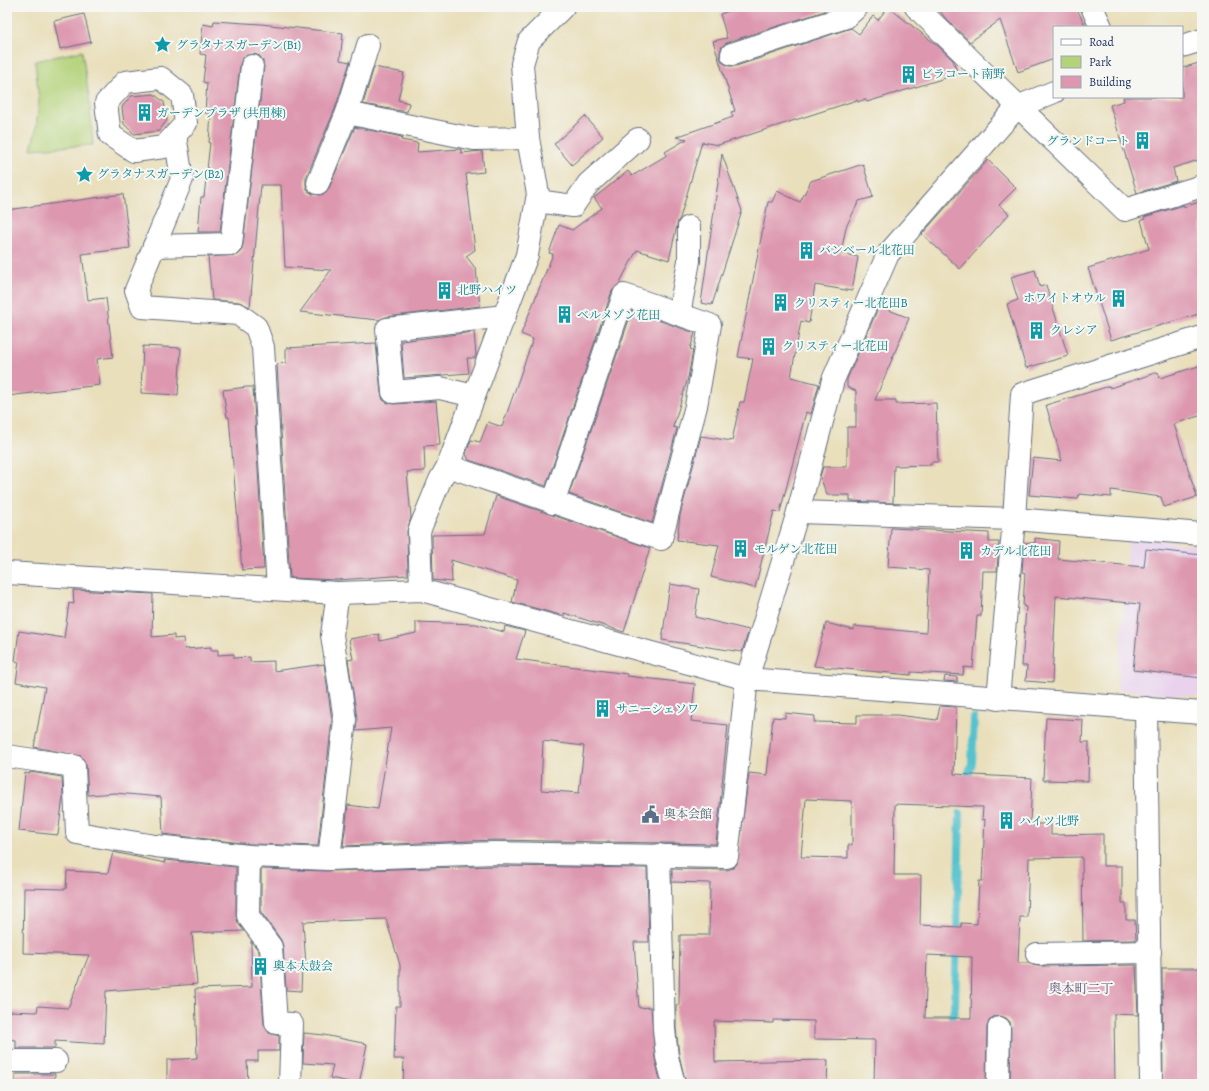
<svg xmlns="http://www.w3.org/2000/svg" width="1209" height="1091" viewBox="0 0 1209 1091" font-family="Alegreya,'Noto Serif JP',serif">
	<rect width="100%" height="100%" fill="#f6f6f2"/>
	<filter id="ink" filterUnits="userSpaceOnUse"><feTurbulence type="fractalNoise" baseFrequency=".025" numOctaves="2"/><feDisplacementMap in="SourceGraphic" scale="8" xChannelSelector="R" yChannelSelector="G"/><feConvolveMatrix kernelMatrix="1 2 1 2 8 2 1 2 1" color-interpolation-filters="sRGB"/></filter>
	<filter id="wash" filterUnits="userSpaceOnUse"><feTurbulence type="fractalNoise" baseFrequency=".012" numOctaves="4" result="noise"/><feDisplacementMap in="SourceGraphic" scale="16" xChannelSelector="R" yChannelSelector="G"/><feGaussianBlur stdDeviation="0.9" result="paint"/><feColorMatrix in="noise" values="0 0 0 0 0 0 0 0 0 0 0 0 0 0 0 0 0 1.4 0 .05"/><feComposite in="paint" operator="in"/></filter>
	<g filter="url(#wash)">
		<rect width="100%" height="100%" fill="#e9dfbb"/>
		<polygon fill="#e8d2ee" points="1129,537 1202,546 1202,696 1117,690"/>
		<polygon fill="#b4d279" stroke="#68806c" points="82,51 89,97 93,145 31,149 36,129 39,101 35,61"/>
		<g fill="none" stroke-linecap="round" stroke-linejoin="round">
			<g stroke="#55c2ce" stroke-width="8">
				<polyline points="965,785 972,763 974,718"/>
				<polyline points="950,1028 955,1006 960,814"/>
			</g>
		</g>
		<g id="blocks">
			<g fill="#dd97af" fill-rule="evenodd">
				<polygon points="740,7 820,7 825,11 728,42 722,46 720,52 720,58 723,63 729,66 736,66 851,28 859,34 873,16 878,20 888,7 938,46 953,60 958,74 867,102 865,99 858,102 857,100 718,145 702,142 680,218 678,221 669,260 637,250 619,284 612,291 546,486 469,460 466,454 471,440 480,442 488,422 502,427 533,339 521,334 553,254 549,253 559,225 572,230 602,208 594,198 628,171 632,176 667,155 665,152 687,139 676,137 733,117 731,112 735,111 713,41 727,38 720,14"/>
				<polygon points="937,7 1076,7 1086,27 1054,27 1054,59 1018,72 1000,20 970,42 946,19"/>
				<polygon points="84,14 91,42 60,49 54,21"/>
				<polygon points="214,21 261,24 343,33 340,60 350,62 335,109 306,178 306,185 308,191 313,194 320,195 326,193 329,188 355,127 402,137 401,140 418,143 417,152 461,149 461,153 482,151 484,172 466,174 475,250 466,256 476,269 480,306 386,317 379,320 300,312 331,270 285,267 281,185 261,185 250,307 239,302 212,300 208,257 237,255 241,251 243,245 264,67 263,61 260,56 254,54 247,55 242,59 240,65 220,232 198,232 201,197 204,197 210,143 209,143 211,113 205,113 207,83 203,82 206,55 200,54 203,24 213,26"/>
				<polygon points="1202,62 1202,159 1173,168 1176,181 1137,193 1110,105 1124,101 1123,97 1182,97 1182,68"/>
				<polygon points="374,67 404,73 398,100 409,103 407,112 363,104"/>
				<polygon points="154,94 164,102 167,120 159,131 134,134 124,124 122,107 131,96"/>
				<polygon points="585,116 603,137 572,165 554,144"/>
				<polygon points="722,154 742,211 712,305 701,303"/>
				<polygon points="988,160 1016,188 999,205 1009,214 960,269 922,234"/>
				<polygon points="863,164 873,197 859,201 846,227 841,253 858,257 852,291 815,285 809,323 801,321 791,377 819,384 811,414 806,412 780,512 774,511 755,588 711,577 719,545 677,540 680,515 701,436 732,441 740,402 744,402 753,359 738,357 768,202 772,202 777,191 800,202 811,181"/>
				<polygon points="123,194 130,248 82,254 88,300 106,298 113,357 97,359 100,385 7,396 7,210"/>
				<polygon points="1202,201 1202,313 1111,340 1088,268 1149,249 1141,220 1145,219 1144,217 1184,205 1184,207"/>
				<polygon points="1035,270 1040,287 1046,285 1068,356 1026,368 1007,304 1018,300 1011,277"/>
				<polygon points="879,306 909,318 875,400 896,400 896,404 936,403 938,462 931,462 931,465 894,466 893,503 850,501 850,495 827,495 820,477 823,467 847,467 847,427 856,427 856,391 847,387 847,379"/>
				<polygon points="632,311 695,333 690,349 693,350 688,378 673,427 677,428 676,432 652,523 569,494"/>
				<polygon points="474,332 476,356 475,358 467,358 469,373 404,378 401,341"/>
				<polygon points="376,343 381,393 383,400 388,403 394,404 436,401 440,445 424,446 425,471 407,472 411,517 407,531 408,575 337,580 290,578 277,364 286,363 286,348"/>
				<polygon points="143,346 181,348 178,395 141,393"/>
				<polygon points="1202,365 1202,415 1174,424 1197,497 1164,507 1161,497 1111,490 1111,497 1079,494 1078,499 1029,495 1033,458 1062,461 1046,405 1110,386 1110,388 1158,372 1160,378"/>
				<polygon points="247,387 253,387 264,569 242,570 229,417 227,417 223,390"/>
				<polygon points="496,496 650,548 624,632 564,613 564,616 512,602 517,580 451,560 452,582 433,580 432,535 485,534"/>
				<polygon points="891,528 989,533 989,542 999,542 997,571 983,571 981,616 977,616 973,668 964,667 963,675 911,672 911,675 814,666 826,623 854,630 854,626 926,633 929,570 888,567"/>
				<polygon points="1035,538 1059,541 1058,559 1144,567 1146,549 1202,555 1202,678 1133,670 1140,604 1056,596 1052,683 1026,681 1027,666 1022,666 1026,607 1023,606 1025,573 1022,572 1024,543 1035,543"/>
				<polygon points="670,584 699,589 695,617 749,630 742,652 662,640"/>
				<polygon points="73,590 153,594 152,637 174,635 174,639 184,638 185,649 211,647 211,650 218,650 218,655 234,654 234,658 250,657 250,662 274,661 274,671 324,664 332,720 318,846 250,844 163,834 161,797 115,793 88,795 86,765 81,756 34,747 45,687 16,682 19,662 15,661 19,631 64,638 69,603 74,604"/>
				<path d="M416,622l60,2 28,8 1,-6 20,5 -9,28 111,15v2l68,8 -4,37 37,4 -12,119 -221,-4 -152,6 5,-41 30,4 13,-81 -35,3 1,-13 -9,-58 5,-1 -4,-20 30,-5 1,7 36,-8zM543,741l41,5 -5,47 -38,-3z"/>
				<polygon points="945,676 957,677 957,682 944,681"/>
				<path d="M940,706l16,1 -2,67 78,4 -2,46h21v11l52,-1v32h19v37h4v17h9l1,20 -53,1 -1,-84 -53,1 -2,59h-7l-2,46h11l8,3 99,-1 2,50 -24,-1 1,70h-105l1,-56 -1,-6 -4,-4 -7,-2 -6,1 -4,4 -2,6 -1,57h-112l1,-44 -61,-1v-18l-41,-1v3l-59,-2 1,41 113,-2 -1,24h-141l-7,-29 -3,-27v-23h3l1,-70h29l1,-52 -38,-1v-13l55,1 6,-2 4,-4 12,-91 18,2 6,-58 12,1v-5l30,3 -1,6 43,1v-8h40l40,5zM806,799l46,2v44h-4v13l-47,-1zM895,804l88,3 -1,13 3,-1 -3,62h-3l-2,43 -16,-1v4l-41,-2 1,-50h-27zM927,955l45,2 -1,61h-46z"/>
				<polygon points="1046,718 1083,720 1082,742 1089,742 1088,781 1043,780"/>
				<polygon points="30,772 62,777 63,797 58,835 19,831 25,773 30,774"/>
				<polygon points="113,852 165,863 164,860 236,867 236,916 238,923 244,931 192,933 197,984 106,991 104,1044 55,1041 55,1048 16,1048 16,1040 7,1039 7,1011 37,1012 38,1006 68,1008 89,955 23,953 24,888 66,889 67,871 108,873"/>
				<polygon points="495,866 647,868 649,942 634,942 639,1008 651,1007 655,1058 661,1084 403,1084 404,1059 394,1059 396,1006 400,1006 400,965 386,919 303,922 306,966 302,966 301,991 286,990 283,946 281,940 261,912 261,869 329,871"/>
				<polygon points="251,941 259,951 264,1024 269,1033 279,1036 279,1051 258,1051 258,1061 247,1061 248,1084 167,1084 167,1060 197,1058 195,989 252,987"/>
				<polygon points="1162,968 1202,968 1202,1084 1163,1084"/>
				<polygon points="304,1033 324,1035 367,1044 359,1084 330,1078 333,1065 303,1063"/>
				<polygon points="15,1074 55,1074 54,1084 15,1084"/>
			</g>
		</g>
	</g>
	<g filter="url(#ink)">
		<use href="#blocks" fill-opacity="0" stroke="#636d7f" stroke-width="1"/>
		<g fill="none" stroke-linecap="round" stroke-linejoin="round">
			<defs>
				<g id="minor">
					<polyline points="916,7 1125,210 1202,186"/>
					<polyline points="1092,7 1101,27"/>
					<polyline points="368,45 347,113 474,139 528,138"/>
					<polyline points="1182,46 1202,40"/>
					<polyline points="732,54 846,17 857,7"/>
					<polygon points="161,78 182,95 186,123 164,147 134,151 110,135 106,103 125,82"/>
					<polyline points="175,135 182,179 136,290 142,307 238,314 256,327 263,347 278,589"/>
					<polyline points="318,183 347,113"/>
					<polyline points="537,201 573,206 588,184 638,139"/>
					<polyline points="154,246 231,244 252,66"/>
					<polyline points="679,314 689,261 689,227"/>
					<polyline points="474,396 440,388 393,392 387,329 505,316"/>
					<polyline points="448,466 661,539 696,406 710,325 624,295 553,503"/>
					<polyline points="798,512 1014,519 1202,534"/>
					<polyline points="7,573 338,593 421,590 747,679 1202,713"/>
					<polyline points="421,590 419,531 440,480 448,466 527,255 538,194 528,138 522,64 529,41 563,7"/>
					<polyline points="998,699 1014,519 1022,394 1202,337"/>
					<polyline points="1146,708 1151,1084"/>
					<polyline points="7,756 74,766 77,833 155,846 249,856 329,859 495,853 727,857 747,679 798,512 833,380 888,254 1017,107 1054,92"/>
					<polyline points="659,855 664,1029 667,1057 674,1084"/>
					<polyline points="249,856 248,916 271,947 276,1023 292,1024 290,1084"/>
					<polyline points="329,859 345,720 332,635 338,593"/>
					<polyline points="1037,954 1150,952"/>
					<polyline points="7,1061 56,1061"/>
					<polyline points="998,1084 999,1028"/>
				</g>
			</defs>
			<use href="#minor" stroke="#636d7f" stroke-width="24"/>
			<use href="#minor" stroke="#fff" stroke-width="22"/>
		</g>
	</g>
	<defs>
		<symbol id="sight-bare" viewBox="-9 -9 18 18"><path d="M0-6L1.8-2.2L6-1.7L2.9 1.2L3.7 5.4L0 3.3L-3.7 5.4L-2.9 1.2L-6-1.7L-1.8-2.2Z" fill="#0f9aa8" stroke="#f6f6f2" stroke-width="2.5" paint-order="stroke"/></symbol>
		<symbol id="building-bare" viewBox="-9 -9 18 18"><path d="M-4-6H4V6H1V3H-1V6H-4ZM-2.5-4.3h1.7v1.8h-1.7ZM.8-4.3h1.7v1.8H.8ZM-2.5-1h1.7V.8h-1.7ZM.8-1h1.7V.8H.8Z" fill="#0f9aa8" stroke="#f6f6f2" stroke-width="2.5" paint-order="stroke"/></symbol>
		<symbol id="civic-bare" viewBox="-9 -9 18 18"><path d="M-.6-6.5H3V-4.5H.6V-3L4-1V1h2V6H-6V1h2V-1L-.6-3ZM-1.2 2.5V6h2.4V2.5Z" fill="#5c6f8a" stroke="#f6f6f2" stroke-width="2.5" paint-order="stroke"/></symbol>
	</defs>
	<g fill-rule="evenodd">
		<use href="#sight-bare" x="150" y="32" width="25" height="25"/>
		<use href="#building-bare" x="896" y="62" width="25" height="25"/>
		<use href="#building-bare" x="132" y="100" width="25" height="25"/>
		<use href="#building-bare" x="1130" y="128" width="25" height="25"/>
		<use href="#sight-bare" x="72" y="162" width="25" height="25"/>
		<use href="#building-bare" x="794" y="238" width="25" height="25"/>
		<use href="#building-bare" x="432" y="278" width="25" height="25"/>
		<use href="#building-bare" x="1106" y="286" width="25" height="25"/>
		<use href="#building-bare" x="768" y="290" width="25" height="25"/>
		<use href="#building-bare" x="552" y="302" width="25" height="25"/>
		<use href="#building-bare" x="1024" y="318" width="25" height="25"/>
		<use href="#building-bare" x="756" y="334" width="25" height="25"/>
		<use href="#building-bare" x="728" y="536" width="25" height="25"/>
		<use href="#building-bare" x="954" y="538" width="25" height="25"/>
		<use href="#building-bare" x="590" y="696" width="25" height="25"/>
		<use href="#civic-bare" x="638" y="802" width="25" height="25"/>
		<use href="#building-bare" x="994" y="808" width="25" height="25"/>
		<use href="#building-bare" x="248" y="954" width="25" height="25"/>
	</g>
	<g text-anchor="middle" stroke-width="4" stroke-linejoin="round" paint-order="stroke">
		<g font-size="12" fill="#0d838f" stroke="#f6f6f2" text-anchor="start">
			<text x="176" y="49">グラタナスガーデン(B1)</text>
			<text x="921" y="78">ビラコート南野</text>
			<text x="157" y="117">ガーデンプラザ (共用棟)</text>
			<text x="1130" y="145" text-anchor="end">グランドコート</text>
			<text x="97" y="178">グラタナスガーデン(B2)</text>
			<text x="819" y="254">バンベール北花田</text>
			<text x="457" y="294">北野ハイツ</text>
			<text x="1106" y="302" text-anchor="end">ホワイトオウル</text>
			<text x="794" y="307">クリスティー北花田B</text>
			<text x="577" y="319">ベルメゾン花田</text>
			<text x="1050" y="334">クレシア</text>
			<text x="782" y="350">クリスティー北花田</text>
			<text x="754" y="553">モルゲン北花田</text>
			<text x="980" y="555">カデル北花田</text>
			<text x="616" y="713">サニーシェソワ</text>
			<text x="1019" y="825">ハイツ北野</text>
			<text x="273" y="970">奥本太鼓会</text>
		</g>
		<g font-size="12" fill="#4e5e75" stroke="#f6f6f2" text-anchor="start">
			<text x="664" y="818">奥本会館</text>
		</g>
		<g font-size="13" fill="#5f537a" stroke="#f6f6f2">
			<text x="1081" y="993">奥本町二丁</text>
		</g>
	</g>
	<rect width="1209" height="1091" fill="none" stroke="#f6f6f2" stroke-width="24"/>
	<rect x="1053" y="26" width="130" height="72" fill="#f6f6f2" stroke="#9ea6b7"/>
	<rect x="1061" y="39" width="20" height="6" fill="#ffffff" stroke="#9ea6b7"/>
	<text x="1089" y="46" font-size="12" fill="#1b2f5e">Road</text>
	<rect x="1061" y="56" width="20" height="12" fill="#b4d279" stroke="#9ea6b7"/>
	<text x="1089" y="66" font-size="12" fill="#1b2f5e">Park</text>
	<rect x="1061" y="76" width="20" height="12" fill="#dd97af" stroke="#9ea6b7"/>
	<text x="1089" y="86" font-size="12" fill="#1b2f5e">Building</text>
</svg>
